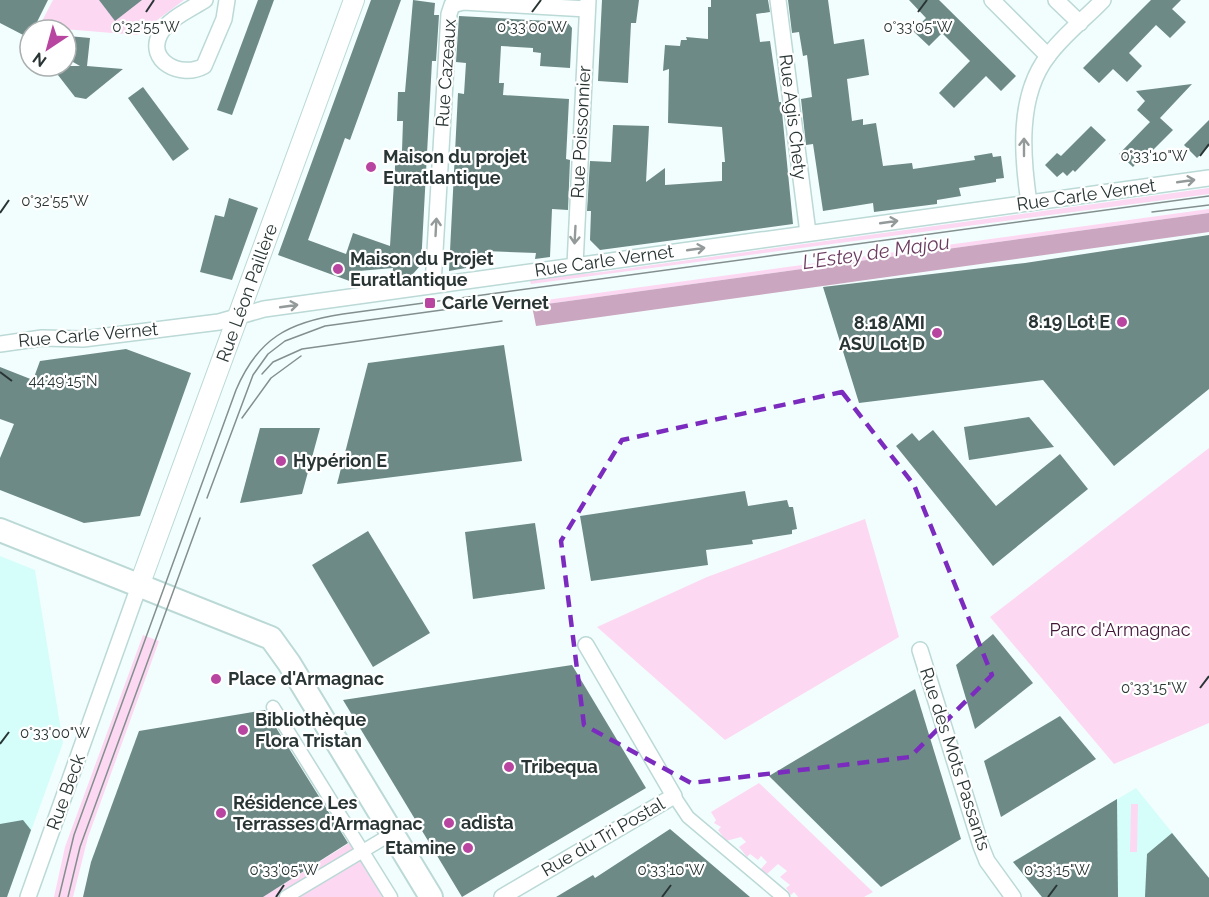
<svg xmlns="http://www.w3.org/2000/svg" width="1209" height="897" viewBox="0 0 1209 897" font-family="Raleway,sans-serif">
	<rect width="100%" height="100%" fill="#f2fefd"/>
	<g fill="#d5fefa">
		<polygon points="0,556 35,570 63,743 7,897 0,897"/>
		<polygon points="1136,788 1209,878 1209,897 1042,897 1013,862"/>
	</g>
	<g fill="#fdd8f2">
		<polygon points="53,0 184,0 137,35 39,27"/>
		<polygon points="1209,188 1209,194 531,284 529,279 602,272"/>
		<polygon points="1209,209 1209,213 532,306 532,302"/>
		<polygon points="1209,448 1209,723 1114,764 990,617"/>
		<polygon points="865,519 899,637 725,740 597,627 707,577"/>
		<polygon points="143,635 159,641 88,837 73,897 54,897 65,847"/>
		<polygon points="759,783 873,892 864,897 798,897 794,892 791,895 786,888 790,885 780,877 787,871 778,864 767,874 760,870 767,862 761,856 758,860 750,854 747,857 739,847 746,842 741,837 726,841 718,830 721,827 714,823 716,820 711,812"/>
		<polygon points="1131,804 1138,804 1137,852 1130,852"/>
		<polygon points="351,842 382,897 263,897"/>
	</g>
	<polygon fill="#caa6c0" points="1209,213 1209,232 536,326 532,306"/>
	<g fill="#6d8a87">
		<polygon points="0,0 48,0 33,30 30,30 29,38 0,23"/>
		<polygon points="99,0 142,0 115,21"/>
		<polygon points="258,0 274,0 232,115 217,110"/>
		<polygon points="371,0 401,0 350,140 345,138 308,240 346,254 353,233 390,246 396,151 402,151 403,121 397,121 398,92 405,92 413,0 435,3 434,15 439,15 436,61 432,61 421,265 411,276 392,279 393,268 359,271 355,283 278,255"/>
		<polygon points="602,0 639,0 636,23 631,23 628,83 598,81"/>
		<polygon points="711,0 768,0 770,12 756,14 760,42 770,41 779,102 781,102 793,224 600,250 590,240 591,211 587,211 590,161 611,162 613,125 649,126 646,182 665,168 665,185 722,181 722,162 725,162 722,127 668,123 669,69 663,71 665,45 680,46 681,40 687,40 686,37 708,39 708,7 711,7"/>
		<polygon points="788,0 828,0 834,44 864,39 869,75 847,79 852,121 863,119 863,125 876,123 883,166 912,163 913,169 975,160 974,156 992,153 993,157 1001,156 1004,178 996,179 996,182 959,188 961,196 937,200 937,204 874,212 873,203 823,211 813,144 806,145 801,99 812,97 807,55 803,56 799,32 792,33"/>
		<polygon points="909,0 939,0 1016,76 1001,91 986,76 954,108 939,93 970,61 942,33 929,46 913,31 926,18"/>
		<polygon points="1151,0 1181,0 1172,9 1186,22 1170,38 1156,25 1129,53 1142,66 1127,82 1113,69 1099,83 1083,68"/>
		<polygon points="459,16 567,22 572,28 570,68 540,66 541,53 533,52 533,48 501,46 499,83 504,83 503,95 569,99 566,159 570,160 568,210 552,209 550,257 535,259 536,253 485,251 485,263 467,263 466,268 449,271 458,93 464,94 466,63 456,62"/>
		<polygon points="68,36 90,38 87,66 123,69 86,99 75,97 51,66 80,66 66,58"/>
		<polygon points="1192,84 1160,118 1173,130 1140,163 1138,161 1133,167 1119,154 1150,122 1137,110 1145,101 1136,91"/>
		<polygon points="143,87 189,149 173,161 128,98"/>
		<polygon points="1209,120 1209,146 1197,158 1184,145"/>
		<polygon points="1091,126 1106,140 1075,172 1073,170 1067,176 1063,172 1057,177 1045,165 1057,153 1061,156"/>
		<polygon points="229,198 258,208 232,280 200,272 215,215 224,217"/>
		<polygon points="1209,235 1209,389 1114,466 1043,380 859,403 823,287 1025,263"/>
		<polygon points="504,345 522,461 337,484 368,363"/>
		<polygon points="126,349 191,373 140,516 84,523 0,490 0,458 14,424 0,419 0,367 33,380 40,361"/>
		<polygon points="1029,417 1054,447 969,460 964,427"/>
		<polygon points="260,428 320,428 302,494 240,503"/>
		<polygon points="933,430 996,506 1060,454 1088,489 993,566 896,446 912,433 919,441"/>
		<polygon points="745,491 748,506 787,500 789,507 793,507 797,529 792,530 792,534 752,540 753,544 706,550 708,565 591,581 580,516"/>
		<polygon points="535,523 545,589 473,599 465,532"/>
		<polygon points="368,531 430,633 373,667 312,565"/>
		<polygon points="993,634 1033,683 975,729 956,665"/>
		<polygon points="572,665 646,788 462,897 343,700"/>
		<polygon points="915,689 961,839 881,887 769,776"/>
		<polygon points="265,710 348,843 263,897 83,897 91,862 139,731"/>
		<polygon points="1060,716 1096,759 1001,817 984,761"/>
		<polygon points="1117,799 1118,897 1042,897 1013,862"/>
		<polygon points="23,820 31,830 7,897 0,897 0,824"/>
		<polygon points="670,829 750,897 556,897 593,875 595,878"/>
		<polygon points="1172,833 1209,878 1209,897 1145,897 1147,854"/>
	</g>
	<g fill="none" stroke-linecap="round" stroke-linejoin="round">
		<defs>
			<g id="pedestrian">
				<polyline points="273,707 391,897"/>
				<polyline points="674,796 688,817 783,897"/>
				<polyline points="286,897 393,833"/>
			</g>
			<g id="minor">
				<path d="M205,0c-14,9 -37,19 -45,34 -14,27 21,45 44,32l20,-47 3,-19"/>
				<polyline points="778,0 808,233"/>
				<polyline points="992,0 1048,56"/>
				<polyline points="1056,0 1080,23"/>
				<path d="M1029,203c-7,-47 -12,-107 19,-147 15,-21 38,-38 55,-56"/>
				<polyline points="575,265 588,0"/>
				<polyline points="433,285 449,14 452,5 463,2 587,9"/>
				<polyline points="0,344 42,338 83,339 219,322 264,309 1209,178"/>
				<polyline points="920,650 981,846 987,861 1013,897"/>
				<polyline points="28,897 139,586"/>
				<polyline points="502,897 674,796 586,645"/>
			</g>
			<polyline id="tertiary" points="139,586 354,0"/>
			<polyline id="secondary" points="0,530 271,638 289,663 431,897"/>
		</defs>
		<use href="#pedestrian" stroke="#bbd9d6" stroke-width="15"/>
		<use href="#minor" stroke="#bbd9d6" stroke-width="18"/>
		<use href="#tertiary" stroke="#bbd9d6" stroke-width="22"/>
		<use href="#secondary" stroke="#bbd9d6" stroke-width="26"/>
		<use href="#pedestrian" stroke="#fff" stroke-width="12"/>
		<use href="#minor" stroke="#fff" stroke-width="15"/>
		<use href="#tertiary" stroke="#fff" stroke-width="20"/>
		<use href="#secondary" stroke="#fff" stroke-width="22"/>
		<g stroke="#838f8e" stroke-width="1.5">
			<polyline points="1152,212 1209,205"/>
			<polyline points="262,374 273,362 302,349 502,321"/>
			<polyline points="242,418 271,378 301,356"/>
			<polyline points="207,498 253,375 268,354 285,341 325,326 486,304"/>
			<path d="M59,897l15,-62 162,-445c22,-52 53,-68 107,-76l866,-118"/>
			<polyline points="68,897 80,847 200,518"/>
		</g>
	</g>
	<defs><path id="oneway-shaft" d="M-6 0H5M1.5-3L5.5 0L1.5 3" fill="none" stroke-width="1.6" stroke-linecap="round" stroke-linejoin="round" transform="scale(1.5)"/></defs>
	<g stroke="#949a9a">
		<use href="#oneway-shaft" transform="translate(1024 147) rotate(-90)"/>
		<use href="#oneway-shaft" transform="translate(1186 181) rotate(-8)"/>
		<use href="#oneway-shaft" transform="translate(889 222) rotate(-8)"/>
		<use href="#oneway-shaft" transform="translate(436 227) rotate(-87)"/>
		<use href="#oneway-shaft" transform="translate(575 235) rotate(93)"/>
		<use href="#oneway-shaft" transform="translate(696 249) rotate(-8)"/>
		<use href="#oneway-shaft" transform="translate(289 306) rotate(-8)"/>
	</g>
	<path fill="none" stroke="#7b2cbf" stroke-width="4.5" stroke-dasharray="12 8" stroke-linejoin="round" d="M842,392l72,93 78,190 -82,82 -219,26 -107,-58 -23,-184 61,-101z"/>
	<path fill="none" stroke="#293534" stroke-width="2" d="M146,12l8,-12M532,12l9,-12M918,12l9,-12M1200,156l9,-12M0,213l9,-13M0,372l12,9M1200,688l9,-12M0,744l9,-12M276,897l8,-12M662,897l9,-12M1048,897l9,-12"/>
	<g fill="#b846a1" stroke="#fff" stroke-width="2">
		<circle cx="371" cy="167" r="6"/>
		<circle cx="338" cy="269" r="6"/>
		<rect x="424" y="297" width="12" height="12" rx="3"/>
		<circle cx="1122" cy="322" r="6"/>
		<circle cx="937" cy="333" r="6"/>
		<circle cx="281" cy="461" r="6"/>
		<circle cx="216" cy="679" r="6"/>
		<circle cx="243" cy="730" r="6"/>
		<circle cx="509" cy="767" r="6"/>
		<circle cx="221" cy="813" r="6"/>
		<circle cx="449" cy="823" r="6"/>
		<circle cx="468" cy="848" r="6"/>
	</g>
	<g text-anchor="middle" stroke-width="4.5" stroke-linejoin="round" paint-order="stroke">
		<g font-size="18" fill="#293534" stroke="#fff">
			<text transform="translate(446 73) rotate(-86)" y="6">Rue Cazeaux</text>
			<text transform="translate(793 117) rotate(83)" y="6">Rue Agis Chety</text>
			<text transform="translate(581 132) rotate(-87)" y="6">Rue Poissonnier</text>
			<text transform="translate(1086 195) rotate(-8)" y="6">Rue Carle Vernet</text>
			<text transform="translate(604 261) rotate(-8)" y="6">Rue Carle Vernet</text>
			<text transform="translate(247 293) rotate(-70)" y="6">Rue Léon Paillère</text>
			<text transform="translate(88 335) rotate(-5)" y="6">Rue Carle Vernet</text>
			<text transform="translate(955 759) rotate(72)" y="6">Rue des Mots Passants</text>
			<text transform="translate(66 792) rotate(-70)" y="6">Rue Beck</text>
			<text transform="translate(603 837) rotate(-30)" y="6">Rue du Tri Postal</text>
		</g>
		<g font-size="18" font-weight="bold" fill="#293534" stroke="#fff" text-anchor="start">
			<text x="383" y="163">Maison du projet<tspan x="383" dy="21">Euratlantique</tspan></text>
			<text x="350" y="265">Maison du Projet<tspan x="350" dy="21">Euratlantique</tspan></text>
			<text x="442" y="309">Carle Vernet</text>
			<text x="1110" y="328" text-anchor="end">8.19 Lot E</text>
			<text x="925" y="329" text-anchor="end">8.18 AMI<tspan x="925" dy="21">ASU Lot D</tspan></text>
			<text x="293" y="467">Hypérion E</text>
			<text x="228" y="685">Place d'Armagnac</text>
			<text x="255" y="726">Bibliothèque<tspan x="255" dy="21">Flora Tristan</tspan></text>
			<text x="521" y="773">Tribequa</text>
			<text x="233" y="809">Résidence Les<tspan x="233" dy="21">Terrasses d'Armagnac</tspan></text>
			<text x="461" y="829">adista</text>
			<text x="456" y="854" text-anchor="end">Etamine</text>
		</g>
		<g font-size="18" fill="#421639" stroke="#fff">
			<text x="1120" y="636">Parc d'Armagnac</text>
		</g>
		<g font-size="20" font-style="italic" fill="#6b3c60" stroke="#fff">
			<text transform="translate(876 252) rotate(-8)" y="7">L'Estey de Majou</text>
		</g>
	</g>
	<g font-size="15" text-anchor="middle" fill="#293534" stroke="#fff" stroke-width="4.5" stroke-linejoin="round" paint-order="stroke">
		<text x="532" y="32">0°33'00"W</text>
		<text x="146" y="32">0°32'55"W</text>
		<text x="918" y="32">0°33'05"W</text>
		<text x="1154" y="161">0°33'10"W</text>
		<text x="55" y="206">0°32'55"W</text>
		<text x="63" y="386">44°49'15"N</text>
		<text x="1154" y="693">0°33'15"W</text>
		<text x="55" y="738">0°33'00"W</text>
		<text x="284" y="875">0°33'05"W</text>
		<text x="671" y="875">0°33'10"W</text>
		<text x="1057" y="875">0°33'15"W</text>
	</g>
	<g transform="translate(48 48) rotate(216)"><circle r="28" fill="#ffffff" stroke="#a9aeae" stroke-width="1.5"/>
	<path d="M0-4.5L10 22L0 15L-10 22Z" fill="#b846a1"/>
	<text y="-9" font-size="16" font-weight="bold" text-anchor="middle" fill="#293534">N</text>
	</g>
</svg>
